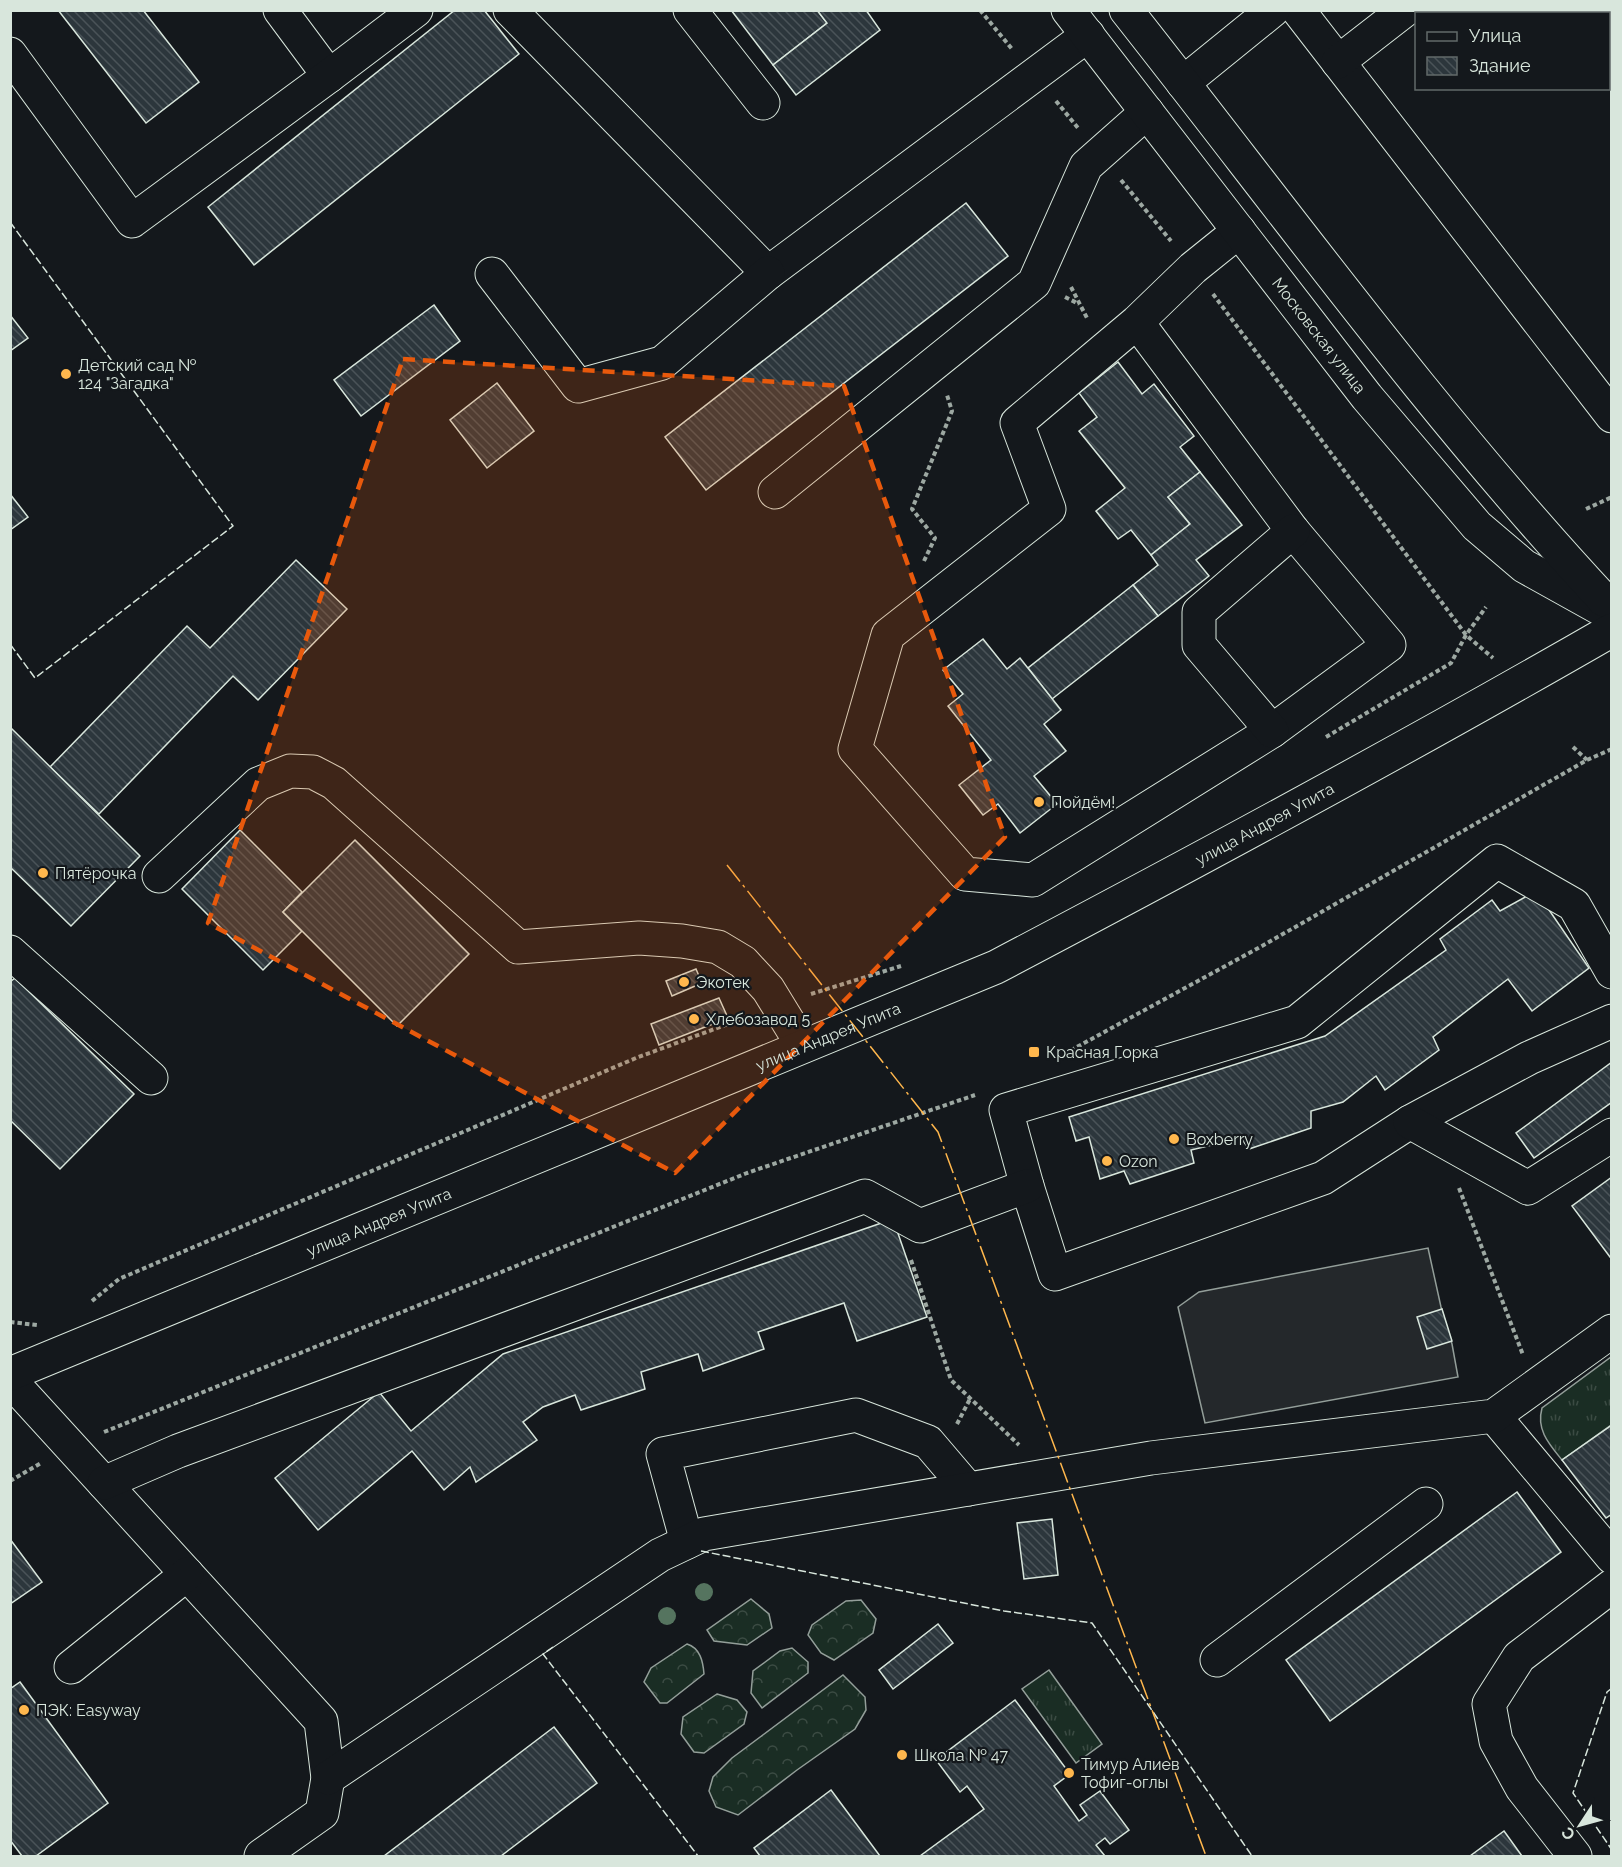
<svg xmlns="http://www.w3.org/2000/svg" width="1622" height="1867" viewBox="0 0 1622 1867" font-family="Raleway,sans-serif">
	<defs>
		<pattern id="grass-tufts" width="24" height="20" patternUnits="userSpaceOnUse" patternTransform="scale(1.5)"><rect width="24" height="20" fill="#1a2d24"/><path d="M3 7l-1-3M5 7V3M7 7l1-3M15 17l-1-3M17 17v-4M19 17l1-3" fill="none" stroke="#3b4b43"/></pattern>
		<pattern id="forest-crowns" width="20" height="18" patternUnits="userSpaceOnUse" patternTransform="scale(1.5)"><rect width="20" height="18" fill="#1a2d24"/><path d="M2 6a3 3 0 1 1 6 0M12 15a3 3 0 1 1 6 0" fill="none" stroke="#3b4b43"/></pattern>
		<pattern id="building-back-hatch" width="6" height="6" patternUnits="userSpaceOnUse" patternTransform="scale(1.5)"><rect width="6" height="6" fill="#2c363c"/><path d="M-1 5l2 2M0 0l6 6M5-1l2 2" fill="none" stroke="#4a5358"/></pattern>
	</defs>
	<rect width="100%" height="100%" fill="#14181c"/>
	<g fill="url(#grass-tufts)" stroke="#939e99" stroke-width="1.5">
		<path d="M1611,1357v68l-49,35c-13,-16 -26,-30 -20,-52z"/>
		<polygon points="1049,1670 1102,1744 1076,1763 1022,1689"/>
	</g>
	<g fill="url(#forest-crowns)" stroke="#939e99" stroke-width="1.5">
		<polygon points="751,1599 769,1614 772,1628 747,1645 714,1641 707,1630"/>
		<polygon points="861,1600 876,1619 873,1633 834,1660 821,1653 808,1635 812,1625 846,1601"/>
		<path d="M687,1644c13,4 16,17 17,30l-37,29h-7l-16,-21 7,-14z"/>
		<polygon points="792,1648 808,1662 808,1673 762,1708 751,1693 753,1671 780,1651"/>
		<polygon points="843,1675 865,1697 866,1710 855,1729 797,1770 738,1815 716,1807 709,1791 713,1777 732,1758"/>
		<polygon points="717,1694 737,1700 747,1712 744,1724 704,1753 694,1752 681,1734 683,1717"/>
	</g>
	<polygon fill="#24282b" stroke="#939e99" stroke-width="1.5" points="1428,1248 1441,1307 1452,1344 1458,1377 1205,1423 1178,1307 1199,1292"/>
	<g fill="url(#building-back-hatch)" stroke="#d8e6dc" stroke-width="1.5">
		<polygon points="58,10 143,10 199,82 146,123"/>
		<polygon points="455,10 484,10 519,54 254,265 208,207"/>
		<polygon points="731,10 817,10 827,23 773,65"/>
		<polygon points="817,10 866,10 880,30 796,95 773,65 827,23"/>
		<polygon points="966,203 1008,256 706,490 665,437"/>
		<polygon points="434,305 460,341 361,416 334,380"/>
		<polygon points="10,315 28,338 10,351"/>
		<polygon points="1118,362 1142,394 1154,384 1194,436 1180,447 1200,472 1168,497 1190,524 1151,555 1131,530 1118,539 1096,511 1125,488 1079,431 1097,417 1079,393"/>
		<polygon points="497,383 534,431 487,468 450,420"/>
		<polygon points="1200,472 1242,525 1196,560 1209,576 1158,616 1133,585 1158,565 1151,555 1190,524 1168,497"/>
		<polygon points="10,494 28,517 10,530"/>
		<polygon points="296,560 347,609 258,700 233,676 99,814 50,767 187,626 210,648"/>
		<polygon points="1133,585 1158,616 1052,699 1028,668"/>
		<polygon points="983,639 1007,669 1020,658 1061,710 1044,724 1066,751 1034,776 1057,804 1020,833 998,804 983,815 959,785 991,760 948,706 963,694 943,670"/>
		<polygon points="10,727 140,856 71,926 10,867"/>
		<polygon points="240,830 302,892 283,912 302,931 263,970 182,889"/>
		<polygon points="355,840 469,954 397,1026 283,912"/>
		<polygon points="1536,891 1589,968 1532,1011 1508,979 1433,1037 1439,1050 1385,1090 1376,1076 1343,1102 1311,1111 1311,1128 1249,1149 1241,1138 1191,1150 1194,1163 1130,1184 1124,1171 1100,1179 1089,1137 1076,1141 1069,1117 1325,1036 1446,950 1440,939 1492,900 1500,911"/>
		<polygon points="696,969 702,983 672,996 666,981"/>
		<polygon points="15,978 134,1094 60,1169 10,1120 10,982"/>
		<polygon points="719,998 728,1018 659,1045 651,1024"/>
		<polygon points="1612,1062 1612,1102 1534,1158 1516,1133"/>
		<polygon points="1612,1177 1612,1256 1610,1257 1572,1206"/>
		<polygon points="893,1219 927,1317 857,1341 844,1303 758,1332 764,1349 703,1371 698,1354 641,1372 645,1389 581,1410 575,1395 543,1407 523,1422 537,1440 476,1482 470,1467 444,1490 412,1451 318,1530 275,1478 379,1392 411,1431 503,1354"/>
		<polygon points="1442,1309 1452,1341 1427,1349 1417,1317"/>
		<polygon points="1612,1425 1612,1514 1606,1518 1562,1460"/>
		<polygon points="1517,1492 1561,1552 1330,1721 1286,1660"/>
		<polygon points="1052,1519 1058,1575 1024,1579 1017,1523"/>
		<polygon points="10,1539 42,1582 10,1604"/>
		<polygon points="938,1624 953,1643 893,1689 879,1670"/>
		<polygon points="20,1682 108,1803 36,1856 22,1856 10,1840 10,1689"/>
		<polygon points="1015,1700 1070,1774 1054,1786 1079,1821 1087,1815 1080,1805 1100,1791 1129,1830 1110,1844 1105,1838 1096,1845 1105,1856 920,1856 984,1809 967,1786 960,1792 936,1760"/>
		<polygon points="554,1727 597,1783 501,1856 384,1856"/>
		<polygon points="831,1790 880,1856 760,1856 754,1848"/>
		<polygon points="1504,1831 1522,1856 1470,1856"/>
	</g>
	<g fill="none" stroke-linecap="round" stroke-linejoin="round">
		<defs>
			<g id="minor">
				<polyline points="280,10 329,76"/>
				<polyline points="510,10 768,273 1088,35"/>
				<polyline points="690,10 763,103"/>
				<polyline points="1298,10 1612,416"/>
				<polyline points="1457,10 1460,14"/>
				<polyline points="1608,51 1612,51"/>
				<polyline points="10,54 132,221 329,76 416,10"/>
				<polyline points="1338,62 1405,10"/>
				<polyline points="1183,83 1273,10"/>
				<polyline points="492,274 578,386 662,363 768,273"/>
				<polyline points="1137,322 1293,531 1389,645 1272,731 1033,880 965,874 855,749 888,635 1049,509 1017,423 1137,322 1193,268 1239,231"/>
				<polyline points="775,492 1034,283 1086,166 1147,112"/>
				<polyline points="1272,731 1199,645 1199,612 1293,531"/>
				<polyline points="159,876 258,784 290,771 313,772 334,783 518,947 639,938 682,941 718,947 743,962 768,989 803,1046"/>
				<polyline points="10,952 151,1078"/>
				<polyline points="1612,972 1574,905 1497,861 1297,1022 1006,1110 1027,1186 1055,1274 1323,1178 1410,1122 1529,1058 1612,1021"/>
				<polyline points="1410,1122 1528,1188 1612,1135"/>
				<polyline points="10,1380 321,1721 328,1778 322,1813 261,1856"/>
				<polyline points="1494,1416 1612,1557"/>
				<polyline points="104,1483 178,1451 865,1196 920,1226 1027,1186"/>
				<polyline points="687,1542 663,1454 856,1415 928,1442 968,1489"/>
				<polyline points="1217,1660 1426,1504"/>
				<polyline points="71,1667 187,1574"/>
				<polyline points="328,1778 660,1555 704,1534 1151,1458 1494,1416 1612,1331"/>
				<polyline points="1575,1856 1522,1788 1496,1741 1489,1704 1519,1657 1612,1586"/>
			</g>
			<g id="major">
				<path id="s1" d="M1068,10l299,387 110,129 47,40 88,49"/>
				<path d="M1126,10c157,199 306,405 478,590"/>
				<path id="s2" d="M10,1374l986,-407c207,-109 413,-220 616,-337"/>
			</g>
		</defs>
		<use href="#minor" stroke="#d8e6dc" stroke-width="35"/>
		<use href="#major" stroke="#d8e6dc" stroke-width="35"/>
		<g stroke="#9da8a2" stroke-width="4" stroke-dasharray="4.5 3" stroke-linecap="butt">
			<polyline points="980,10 1012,49"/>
			<polyline points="1056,101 1078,128"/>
			<polyline points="1121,180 1171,241"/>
			<polyline points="1071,287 1088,320"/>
			<polyline points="1213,294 1466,635 1493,658"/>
			<polyline points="1065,297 1079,304"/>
			<polyline points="1586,509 1612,497"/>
			<polyline points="924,561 935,538 912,509 952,411 947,395"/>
			<polyline points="1326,737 1451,663 1466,635 1486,607"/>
			<polyline points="1573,747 1587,760"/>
			<polyline points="811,994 901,966"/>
			<polyline points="1064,1054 1262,946 1587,760 1612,749"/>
			<polyline points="1459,1188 1523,1355"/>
			<polyline points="911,1260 951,1380 1019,1445"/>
			<polyline points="92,1301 119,1279 636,1058 747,1017"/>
			<polyline points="10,1322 37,1325"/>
			<polyline points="957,1424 970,1399"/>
			<polyline points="104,1432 747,1173 975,1095"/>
			<polyline points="10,1481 41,1463"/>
		</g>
		<use href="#minor" stroke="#14181c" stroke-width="33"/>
		<use href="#major" stroke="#14181c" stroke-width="33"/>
		<g stroke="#d8e6dc" stroke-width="1.5" stroke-dasharray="8 3" stroke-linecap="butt">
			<polyline points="10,222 233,526 35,678 10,644"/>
			<polyline points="701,1551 1004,1611 1092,1623 1252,1856"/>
			<polyline points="553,1647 543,1654 698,1856"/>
			<polyline points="1612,1688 1607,1692 1573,1793 1612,1850"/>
		</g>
		<polyline stroke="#ffb74d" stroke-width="1.5" stroke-dasharray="21 4.5 3 4.5" stroke-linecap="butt" points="727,865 938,1132 1206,1856"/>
	</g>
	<g fill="#55745f">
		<circle cx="704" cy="1592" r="9"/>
		<circle cx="667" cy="1616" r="9"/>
	</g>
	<path fill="#e8590c" fill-opacity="0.2" stroke="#e8590c" stroke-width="4.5" stroke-dasharray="12 8" stroke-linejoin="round" d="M403,359l441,27 161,451 -330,336 -467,-250z"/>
	<g fill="#ffb74d" stroke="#14181c" stroke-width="2">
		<circle cx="66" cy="374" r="6"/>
		<circle cx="1039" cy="802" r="6"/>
		<circle cx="43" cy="873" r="6"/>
		<circle cx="684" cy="982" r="6"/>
		<circle cx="694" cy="1019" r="6"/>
		<rect x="1028" y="1046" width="12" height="12" rx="3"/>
		<circle cx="1174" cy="1139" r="6"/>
		<circle cx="1107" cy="1161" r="6"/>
		<circle cx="24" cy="1710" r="6"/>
		<circle cx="902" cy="1755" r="6"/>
		<circle cx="1069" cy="1773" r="6"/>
	</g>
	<g text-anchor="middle" stroke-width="4.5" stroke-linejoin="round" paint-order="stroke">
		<g font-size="16" fill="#d8e6dc" stroke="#14181c">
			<text dy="6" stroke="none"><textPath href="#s1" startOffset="411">Московская улица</textPath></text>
			<text dy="6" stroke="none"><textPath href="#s2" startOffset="1371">улица Андрея Упита</textPath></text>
			<text dy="6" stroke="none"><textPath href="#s2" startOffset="885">улица Андрея Упита</textPath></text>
			<text dy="6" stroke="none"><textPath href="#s2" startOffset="399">улица Андрея Упита</textPath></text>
		</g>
		<g font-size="16" fill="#d8e6dc" stroke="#14181c" text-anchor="start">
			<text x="78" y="371">Детский сад №<tspan x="78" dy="18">124 "Загадка"</tspan></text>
			<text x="1051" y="808">Пойдём!</text>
			<text x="55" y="879">Пятёрочка</text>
			<text x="696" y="988">Экотек</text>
			<text x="706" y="1025">Хлебозавод 5</text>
			<text x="1046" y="1058">Красная Горка</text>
			<text x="1186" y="1145">Boxberry</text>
			<text x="1119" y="1167">Ozon</text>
			<text x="36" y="1716">ПЭК: Easyway</text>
			<text x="914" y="1761">Школа № 47</text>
			<text x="1081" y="1770">Тимур Алиев<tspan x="1081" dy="18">Тофиг-оглы</tspan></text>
		</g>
	</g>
	<rect width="1622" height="1867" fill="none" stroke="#d8e6dc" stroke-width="24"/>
	<rect x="1415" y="12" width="195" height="78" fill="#14181c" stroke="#626a69" stroke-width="1.5"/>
	<rect x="1427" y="32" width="30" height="9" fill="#14181c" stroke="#626a69" stroke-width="1.5"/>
	<text x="1469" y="42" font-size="18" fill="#d8e6dc">Улица</text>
	<rect x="1427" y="57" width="30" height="18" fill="url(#building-back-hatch)" stroke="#626a69" stroke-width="1.5"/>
	<text x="1469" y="72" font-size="18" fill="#d8e6dc">Здание</text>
	<g transform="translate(1580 1825) rotate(234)" stroke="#14181c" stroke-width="4.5" paint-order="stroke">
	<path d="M0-4.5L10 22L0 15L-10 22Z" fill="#d8e6dc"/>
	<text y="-9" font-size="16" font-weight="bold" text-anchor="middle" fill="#d8e6dc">С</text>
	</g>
</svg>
